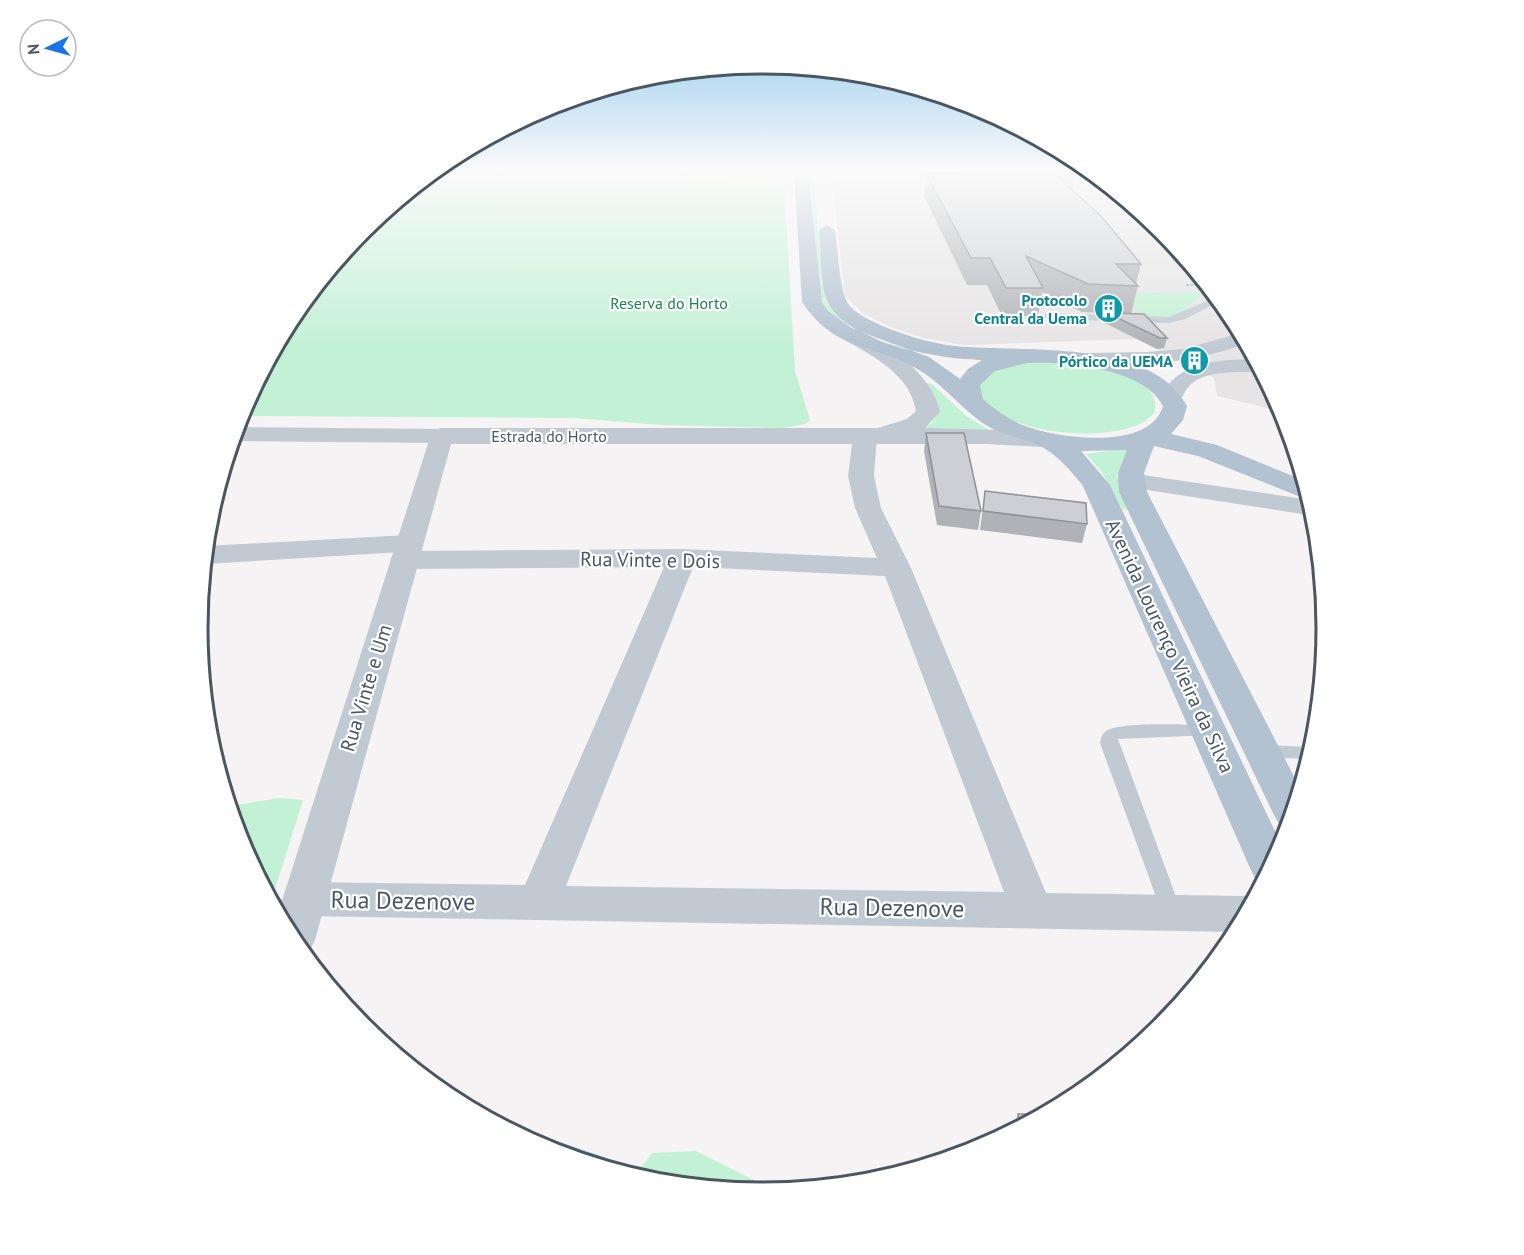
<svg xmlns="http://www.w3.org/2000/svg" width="1524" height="1255" viewBox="0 0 1524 1255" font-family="'PT Sans',sans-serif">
	<rect width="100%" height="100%" fill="#f5f3f3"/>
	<polygon fill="#fdf9ef" points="682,172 784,172 784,181 679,180"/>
	<polygon fill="#e6e4e5" points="831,172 1092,172 1161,229 1232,314 1284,412 1217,396 1214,378 1136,339 965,345 924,338 893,328 864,314 845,296"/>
	<g fill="#c3f1d5">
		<polygon points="808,172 812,172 826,302 834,312 860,331 829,313 820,298"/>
		<polygon points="424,178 784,181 795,371 810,420 805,424 783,428 662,425 574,418 239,416 293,314 363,228"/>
		<polygon points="1204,292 1171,322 1139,314 1124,298 1143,293"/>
		<path d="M1040,359c26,3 127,10 114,54 -31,39 -186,19 -173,-32l11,-12z"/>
		<polygon points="926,383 932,384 966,416 991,431 920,430 932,423 936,416"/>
		<polygon points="1129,448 1117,475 1127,510 1122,509 1102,472 1086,454"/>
		<polygon points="280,798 303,800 271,902 240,843 229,806"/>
		<polygon points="696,1151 776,1191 762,1192 652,1181 635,1176 652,1153"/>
	</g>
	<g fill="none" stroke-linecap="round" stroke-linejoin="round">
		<polygon fill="#90daee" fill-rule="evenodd" points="521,1129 657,1175 662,1177 664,1182 652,1181 546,1149 516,1133"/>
		<polyline stroke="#7ad0a6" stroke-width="2" stroke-dasharray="3 1.5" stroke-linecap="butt" points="1186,285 1206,285"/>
		<g fill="#c1cad2" fill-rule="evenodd">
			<polygon points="1216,297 1221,301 1185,319 1169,323 1048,319 1043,316 1048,313 1169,317"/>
			<path d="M1208,725l6,2 2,4 -2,4 -96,4 64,174 -3,6 -7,2 -7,-2 -3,-6 -62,-170c1,-5 2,-9 6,-12 15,-10 81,-6 102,-6z"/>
			<polygon points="1261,745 1311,747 1313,747 1309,759 1261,757 1255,755 1252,751 1255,747"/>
		</g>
		<g fill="#c1cad2" fill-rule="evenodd">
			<polygon points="444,172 458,172 450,177 445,176"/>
			<polygon points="497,172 511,172 503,178 498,177"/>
			<polygon points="676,172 690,172 687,178 677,178"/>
			<path d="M1240,333l7,10c-52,20 -105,23 -160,22l-7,-2 -3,-4 3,-4 7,-2 59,-1 38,-3z"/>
			<path d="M1255,359l7,12c-23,3 -51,-3 -71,13 -6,5 -8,13 -13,20h-16l-3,-5c18,-38 58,-39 96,-40z"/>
			<polygon points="236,427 441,429 449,431 453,436 449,441 441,443 234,441 232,441"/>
			<path d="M865,429l8,2 4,5 -3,40 7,32 30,60 135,325 200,3 8,3 -18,33 -932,-16 -15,-5 -6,-12 6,-12 15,-5 221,3 139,-318 -260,2 -10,-3 -4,-6 4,-6 8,-2 -197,12 1,-18 202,-11 10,2 4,6 -4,6 -9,2 273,-2 195,9 -22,-50 -7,-32 5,-40 4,-5zM693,567l192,9 119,316 -438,-6z"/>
			<polygon points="1130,473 1310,500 1315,516 1121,486 1117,481 1121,476"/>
		</g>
		<path fill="#c1cad2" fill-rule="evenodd" d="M845,326c36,9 88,48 95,86l-15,16 117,3 9,3 4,5 -4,5 -9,3 -55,-3h-536l-136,496 -7,14 -4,1 -12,-14 -14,-28 154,-482 9,-3h437l29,-9 9,-8c-6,-39 -48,-57 -78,-75l-3,-4 3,-4z"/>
		<path fill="#b3c2d1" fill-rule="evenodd" d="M794,172h14l14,130 6,9 25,18 76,28 31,22 8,-10 14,-9c-43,-1 -132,-16 -154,-57 -8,-16 -7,-55 -9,-73l8,-5 8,5c3,19 4,56 12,72 6,11 23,18 33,23 24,10 49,18 75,21 65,7 196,-9 232,60l-4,14 -12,14 46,11 88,36 5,19h-2l-110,-44 -44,-10 -10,27 3,19 153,296 -11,39 -10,-3 -6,-11 -154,-321 -1,-19 9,-23 -46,1 29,34 172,361 -19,36 -7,-2 -6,-12 -167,-382c-12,-15 -26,-32 -43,-40 -21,-10 -39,-10 -59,-24 -23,-17 -41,-41 -67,-55 -46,-24 -80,-17 -112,-65zM1027,363c38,-2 117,5 136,43 -13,45 -103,33 -138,20 -15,-6 -30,-16 -42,-27l-3,-14 15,-14z"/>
	</g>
	<g fill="#b0b2b7">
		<polygon points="973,172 1076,172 1073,190 1141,264 1136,284 1138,286 1131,314 1082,312 1042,292 1038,316 1002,316 987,285 967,285 924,196 926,173"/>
		<polygon points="1107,313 1167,338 1164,348 1157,349 1105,323"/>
		<polygon points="926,433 981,511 978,530 937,525 924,451"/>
		<polygon points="985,491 1087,524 1082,543 980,530"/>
		<polygon points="1018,1114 1043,1114 1012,1131"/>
	</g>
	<g fill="#cdcfd5" stroke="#909195" stroke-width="1.5">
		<polygon points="972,172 1052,172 1101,216 1141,264 1116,264 1138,286 1088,284 1026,256 1043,288 1006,288 990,258 971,258 926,173"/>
		<polygon points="1107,313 1144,314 1167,338 1160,338"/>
		<polygon points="926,433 964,433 981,511 939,506"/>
		<polygon points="985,491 1086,503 1087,524 983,511"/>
		<polygon points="1018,1114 1043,1114 1020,1127"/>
	</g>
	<linearGradient id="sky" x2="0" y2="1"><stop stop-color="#85c3ea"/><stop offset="0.49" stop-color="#fafafa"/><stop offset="1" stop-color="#fafafa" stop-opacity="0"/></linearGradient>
	<rect width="1524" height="348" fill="url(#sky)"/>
	<defs>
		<symbol id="building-disc" viewBox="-11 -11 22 22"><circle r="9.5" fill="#0f9aa8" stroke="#fff"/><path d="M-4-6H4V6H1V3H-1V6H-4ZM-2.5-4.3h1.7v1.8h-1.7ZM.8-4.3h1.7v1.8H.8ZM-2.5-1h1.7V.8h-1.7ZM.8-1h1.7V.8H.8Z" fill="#fff"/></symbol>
	</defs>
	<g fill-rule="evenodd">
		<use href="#building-disc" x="1092" y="292" width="33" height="33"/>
		<use href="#building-disc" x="1178" y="344" width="33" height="33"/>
	</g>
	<g text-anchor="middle" stroke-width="4.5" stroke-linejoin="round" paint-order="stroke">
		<g font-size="16" font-weight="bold" fill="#0d838f" stroke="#fff" text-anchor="end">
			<text x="1087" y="306">Protocolo<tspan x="1087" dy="18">Central da Uema</tspan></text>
			<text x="1173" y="367">Pórtico da UEMA</text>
		</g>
		<g font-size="16" fill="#17864f" stroke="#fff">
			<text x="669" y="309">Reserva do Horto</text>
		</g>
		<g font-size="16" fill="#4a5661" stroke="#fff">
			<text x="549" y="442">Estrada do Horto</text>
		</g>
		<g font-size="20" fill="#4a5661" stroke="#fff">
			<text transform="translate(650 560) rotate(1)" y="7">Rua Vinte e Dois</text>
			<text transform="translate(1170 646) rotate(65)" y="7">Avenida Lourenço Vieira da Silva</text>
			<text transform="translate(366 688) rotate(-73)" y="7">Rua Vinte e Um</text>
		</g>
		<g font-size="24" fill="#4a5661" stroke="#fff">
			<text transform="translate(403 901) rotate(1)" y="8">Rua Dezenove</text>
			<text transform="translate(892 908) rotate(1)" y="8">Rua Dezenove</text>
		</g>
	</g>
	<path d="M0 0H1524V1255H0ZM208 628a554 554 0 1 1 1108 0a554 554 0 1 1-1108 0Z" fill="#fff" fill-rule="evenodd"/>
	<path fill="none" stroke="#4a5661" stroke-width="3" d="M208 628a554 554 0 1 1 1108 0a554 554 0 1 1-1108 0Z"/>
	<g transform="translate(48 48) rotate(265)"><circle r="28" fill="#ffffff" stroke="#b7bbc0" stroke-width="1.5"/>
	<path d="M0-4.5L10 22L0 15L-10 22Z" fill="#1a73e8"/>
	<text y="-9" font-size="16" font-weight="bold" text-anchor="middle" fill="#4a5661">N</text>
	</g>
</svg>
